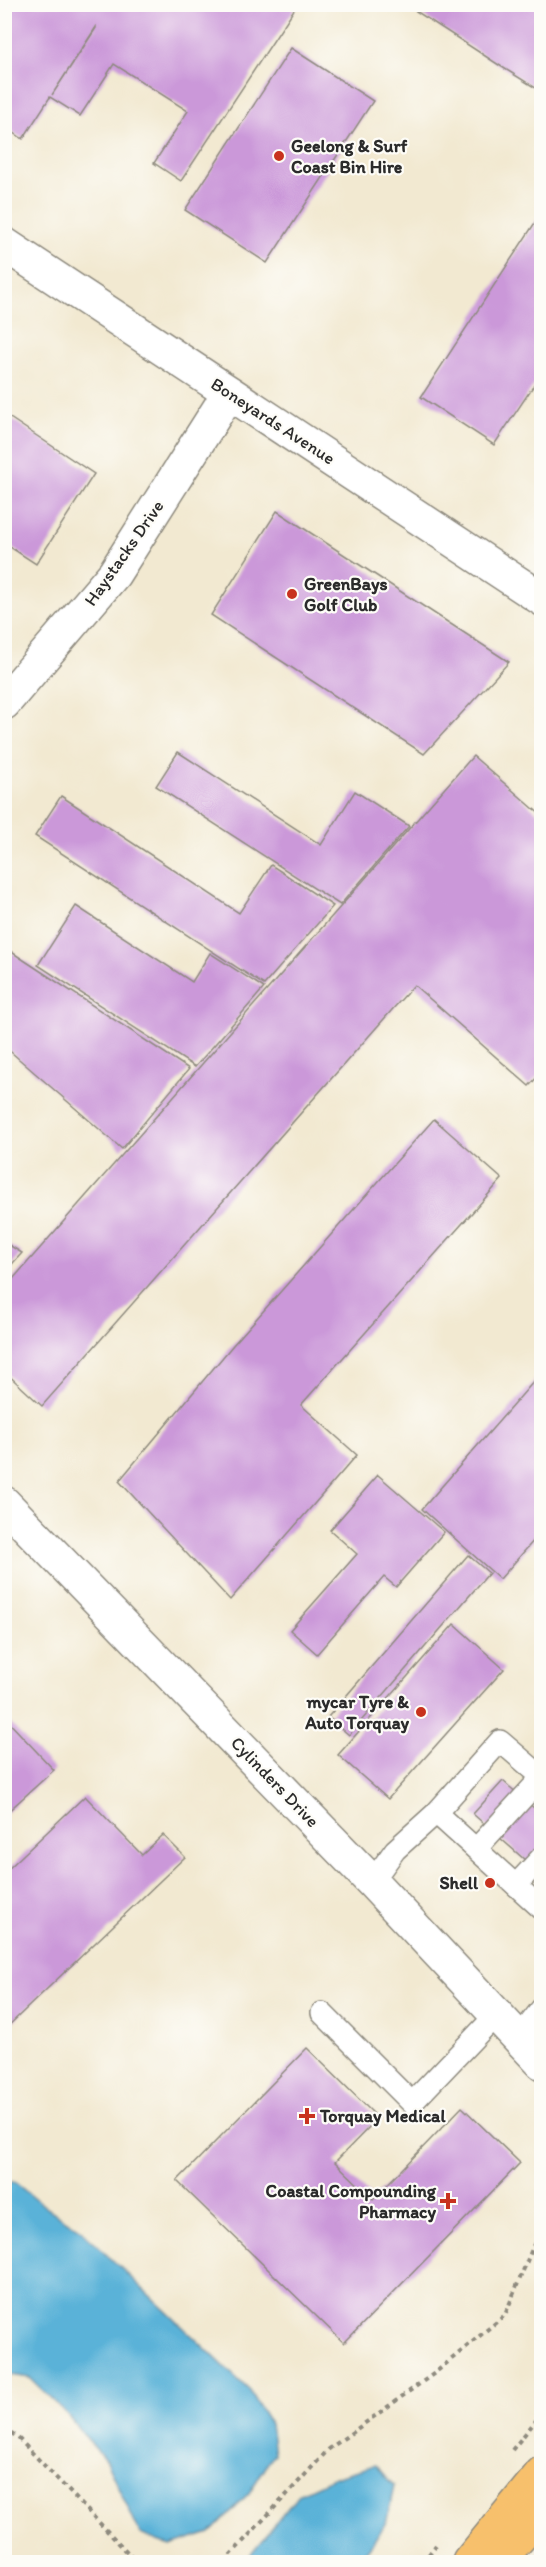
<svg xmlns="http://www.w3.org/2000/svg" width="546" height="2567" viewBox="0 0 546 2567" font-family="Itim,sans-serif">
	<rect width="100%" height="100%" fill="#fdfcf7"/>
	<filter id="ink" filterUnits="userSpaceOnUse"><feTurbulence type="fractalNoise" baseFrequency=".0167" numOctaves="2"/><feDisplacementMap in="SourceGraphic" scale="12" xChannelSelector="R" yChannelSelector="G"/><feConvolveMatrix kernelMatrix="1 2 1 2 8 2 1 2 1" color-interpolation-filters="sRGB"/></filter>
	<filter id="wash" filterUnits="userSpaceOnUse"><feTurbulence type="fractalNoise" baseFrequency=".008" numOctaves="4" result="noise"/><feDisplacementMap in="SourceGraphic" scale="24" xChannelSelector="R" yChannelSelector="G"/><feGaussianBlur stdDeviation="1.35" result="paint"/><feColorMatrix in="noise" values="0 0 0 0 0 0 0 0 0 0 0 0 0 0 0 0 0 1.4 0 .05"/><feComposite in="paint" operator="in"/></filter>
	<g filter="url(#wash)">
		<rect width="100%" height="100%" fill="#f2e9d1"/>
		<g fill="#5ab2d8" stroke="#426e82" stroke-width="1.5">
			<polygon points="5,2182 14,2182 47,2208 81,2230 250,2391 270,2424 274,2453 249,2493 210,2533 170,2546 140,2534 106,2461 63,2410 30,2378 5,2374"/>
			<polygon points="375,2465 394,2486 386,2524 358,2562 244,2562 300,2493 337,2476"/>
		</g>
		<g id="blocks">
			<g fill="#cb98d9" fill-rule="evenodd">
				<polygon points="405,4 542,4 542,92 502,67"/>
				<path d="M13,5h284l-116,176 -27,-18 34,-52 -74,-47 -34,52 -30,-19 -27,42 -19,-13v-109zM96,27v1l-44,67z"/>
				<polygon points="291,48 373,101 267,263 185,210"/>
				<polygon points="542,212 542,373 494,445 421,397"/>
				<polygon points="4,414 94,474 36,564 4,543"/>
				<polygon points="277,511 509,662 424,754 211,615"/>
				<polygon points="178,752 321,845 355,791 409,826 340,905 156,786"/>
				<polygon points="473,756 542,816 542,1072 529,1086 414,985 42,1406 5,1372 5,1288"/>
				<polygon points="61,796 239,913 271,865 333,906 264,985 35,836"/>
				<polygon points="76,906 192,982 210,953 264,988 195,1067 38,965"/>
				<polygon points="4,947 189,1069 122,1149 4,1046"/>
				<polygon points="434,1119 502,1179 301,1405 357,1455 230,1600 119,1481 233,1345"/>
				<polygon points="4,1242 22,1253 4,1273"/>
				<polygon points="542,1372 542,1531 500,1579 422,1509"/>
				<polygon points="378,1475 444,1532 396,1587 384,1577 317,1654 290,1630 357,1554 330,1530"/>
				<polygon points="468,1555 489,1573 349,1735 328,1717"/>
				<polygon points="454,1624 504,1669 388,1799 338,1755"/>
				<polygon points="4,1717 54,1770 4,1815"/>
				<polygon points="503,1781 542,1815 542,1875 473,1814"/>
				<polygon points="85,1796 142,1855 163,1835 185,1857 4,2030 4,1873"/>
				<polygon points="307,2048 378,2118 335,2162 373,2199 462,2107 520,2163 344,2343 177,2181"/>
			</g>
		</g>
	</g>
	<g filter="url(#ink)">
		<use href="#blocks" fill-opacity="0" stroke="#8e8a7e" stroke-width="1.5"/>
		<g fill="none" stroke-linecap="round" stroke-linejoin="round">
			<defs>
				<g id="lane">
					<polyline points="436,1813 542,1909"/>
					<polyline points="476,1849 542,1777"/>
					<polyline points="372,1882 395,1850 436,1813 500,1741 542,1777"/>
					<polyline points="516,1885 542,1857"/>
					<polyline points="322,2013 412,2103 496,2015"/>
					<polyline points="518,2039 542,2008"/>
				</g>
				<g id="street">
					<polyline points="4,244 542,599"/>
					<polyline points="4,703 114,574 229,393"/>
					<polyline points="4,1503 372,1882 542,2063"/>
				</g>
				<g id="primary">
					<polyline points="469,2562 542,2473"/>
					<polyline points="497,2562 542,2512"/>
				</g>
			</defs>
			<use href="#lane" stroke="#8e8a7e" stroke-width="24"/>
			<use href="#street" stroke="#8e8a7e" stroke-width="36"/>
			<use href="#primary" stroke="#8e8a7e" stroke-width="36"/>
			<g stroke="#8e8a7e" stroke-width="4" stroke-dasharray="4.5 4.5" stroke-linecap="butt">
				<polyline points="542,2238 534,2244 542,2260"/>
				<polyline points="4,2427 18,2438 137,2562"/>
				<polyline points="512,2450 542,2413"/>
				<polyline points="224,2562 329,2449 436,2372 505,2315 534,2244"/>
				<polyline points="423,2562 436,2545"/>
			</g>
			<use href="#lane" stroke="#fff" stroke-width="21"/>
			<use href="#street" stroke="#fff" stroke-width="33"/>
			<use href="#primary" stroke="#f7c06c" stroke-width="33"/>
		</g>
	</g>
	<g fill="#c8321e" stroke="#fdfcf7" stroke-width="2">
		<circle cx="279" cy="156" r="6"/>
		<circle cx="292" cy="594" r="6"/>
		<circle cx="421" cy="1712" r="6"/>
		<circle cx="490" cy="1883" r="6"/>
		<path d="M304 2107h6v6h6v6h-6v6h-6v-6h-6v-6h6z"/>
		<path d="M445 2192h6v6h6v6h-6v6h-6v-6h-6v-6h6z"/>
	</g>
	<g text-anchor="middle" stroke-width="4.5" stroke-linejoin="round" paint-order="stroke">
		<g font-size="18" font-weight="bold" fill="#2b2b2b" stroke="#fdfcf7" text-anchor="start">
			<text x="291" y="152">Geelong &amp; Surf<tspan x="291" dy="21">Coast Bin Hire</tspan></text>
			<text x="304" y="590">GreenBays<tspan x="304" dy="21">Golf Club</tspan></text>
			<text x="409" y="1708" text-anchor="end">mycar Tyre &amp;<tspan x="409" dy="21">Auto Torquay</tspan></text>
			<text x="478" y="1889" text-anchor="end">Shell</text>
			<text x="320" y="2122">Torquay Medical</text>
			<text x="436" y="2197" text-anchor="end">Coastal Compounding<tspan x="436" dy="21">Pharmacy</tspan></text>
		</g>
		<g font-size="18" fill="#2b2b2b" stroke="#fdfcf7">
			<text transform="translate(273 421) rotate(33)" y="6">Boneyards Avenue</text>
			<text transform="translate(124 553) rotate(-55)" y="6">Haystacks Drive</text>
			<text transform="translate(275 1782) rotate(46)" y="6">Cylinders Drive</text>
		</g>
	</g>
	<rect width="546" height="2567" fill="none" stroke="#fdfcf7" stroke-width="24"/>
</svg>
